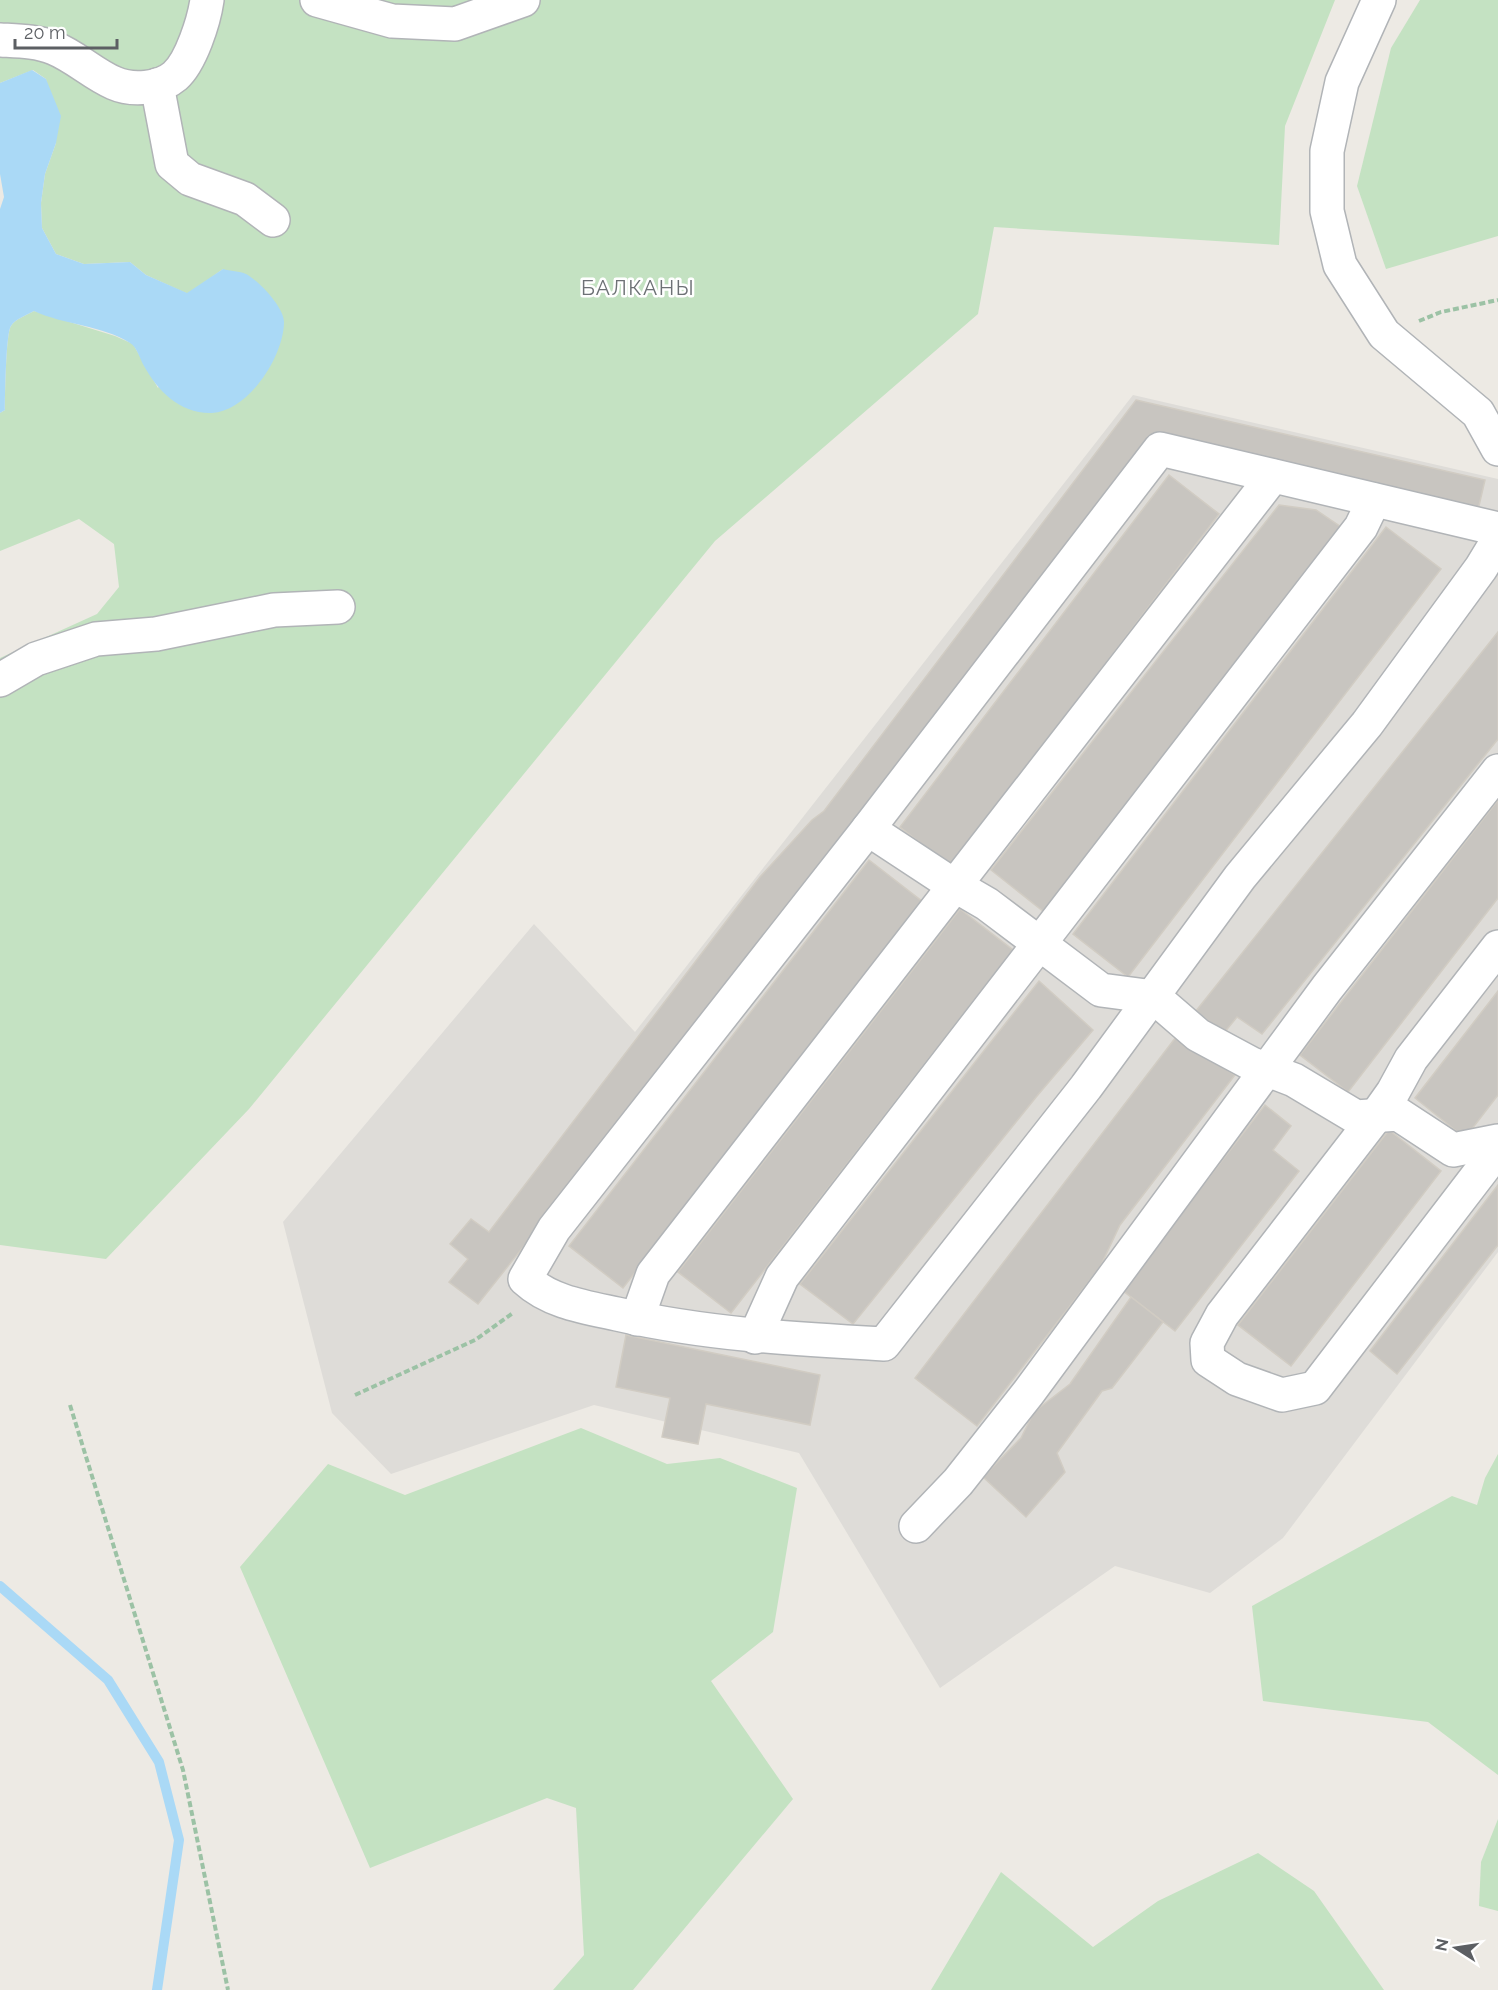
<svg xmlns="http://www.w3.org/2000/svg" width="1498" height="1990" viewBox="0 0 1498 1990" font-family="Raleway,sans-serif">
	<rect width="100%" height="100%" fill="#edeae4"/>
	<polygon fill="#dedcd8" points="1133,395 1498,479 1498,1252 1283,1538 1210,1593 1115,1566 940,1688 799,1453 594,1405 391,1474 332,1413 283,1222 534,924 635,1032"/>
	<g fill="#c4e2c2">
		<path d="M0,0h1335l-50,126 -6,119 -285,-18 -16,87 -263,227 -466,568 -143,150 -106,-14v-587l97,-44 22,-27 -5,-43 -35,-25 -79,32v-138l5,-3c0,-14 1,-78 6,-84 4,-7 16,-11 23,-15l81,25 18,8 25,44 65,-119 -35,25 -42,-19 -16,-13 -46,2 -28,-10 -14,-26 -1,-25 4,-29 11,-31 -10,-64 -13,-9 -33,13z"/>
		<polygon points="1420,0 1498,0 1498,236 1386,269 1357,186 1391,48"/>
		<polygon points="581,1428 667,1464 720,1458 797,1488 773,1632 711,1681 793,1799 633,1990 553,1990 584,1955 576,1808 547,1798 370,1868 240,1567 328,1464 405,1495"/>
		<polygon points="1498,1454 1498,1775 1428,1722 1263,1701 1252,1606 1452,1496 1477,1505 1485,1478"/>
		<polygon points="1498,1819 1498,1911 1479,1906 1481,1862"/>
		<polygon points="1258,1853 1314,1891 1384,1990 931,1990 1001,1872 1093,1947 1158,1901"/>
	</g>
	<path fill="#aad9f6" d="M32,70l14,9 15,37 -5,27 -11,31 -4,29 1,25 14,26 28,10 46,-2 16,13 41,18 36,-24c7,2 17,2 23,5 13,7 39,34 38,49 -1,35 -36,88 -72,90 -32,1 -54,-22 -68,-47 -4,-7 -7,-19 -14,-23 -28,-18 -66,-18 -96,-32 -7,4 -19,8 -23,15 -5,6 -6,70 -6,84l-5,3v-204l4,-12 -4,-23v-91z"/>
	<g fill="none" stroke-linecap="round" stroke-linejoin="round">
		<polyline stroke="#aad9f6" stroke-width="10" points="0,1586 108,1680 159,1762 179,1840 157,1990"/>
	</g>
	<g fill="#c8c5c0" stroke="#d1ccc3" stroke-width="1.5">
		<polygon points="1136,400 1485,480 1478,510 1151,435 855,828 478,1304 449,1282 468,1259 450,1244 471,1219 489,1232 760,877 812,820 824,811"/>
		<polygon points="1169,475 1219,514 951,867 900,827"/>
		<polygon points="1279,505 1316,510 1341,527 1044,912 991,870"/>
		<polygon points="1386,527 1441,569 1128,977 1073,934"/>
		<polygon points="1498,632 1498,739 1262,1034 1237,1017 1224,1033 1196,1011"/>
		<polygon points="1498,800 1498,898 1348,1092 1300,1055"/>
		<polygon points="869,860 923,902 623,1288 569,1246"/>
		<polygon points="960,909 1013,950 731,1313 678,1272"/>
		<polygon points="1039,981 1093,1030 1037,1096 853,1324 800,1284"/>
		<polygon points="1498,991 1498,1095 1465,1138 1415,1098"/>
		<polygon points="1176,1037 1235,1075 1120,1225 1100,1267 977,1426 915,1378"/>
		<polygon points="1265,1105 1291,1126 1273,1150 1299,1171 1175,1331 1122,1290"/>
		<polygon points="1389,1130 1441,1171 1291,1366 1238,1325"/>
		<polygon points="1498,1185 1498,1245 1397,1374 1370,1351"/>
		<polygon points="1131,1297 1163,1322 1112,1388 1102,1391 1057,1453 1065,1472 1026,1517 983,1477 1021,1438 1034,1412 1070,1384"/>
		<polygon points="626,1335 820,1375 810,1425 706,1404 698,1444 662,1437 670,1398 616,1387"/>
	</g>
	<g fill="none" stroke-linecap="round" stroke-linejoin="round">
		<defs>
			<g id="minor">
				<polyline points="317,0 392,21 455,24 523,0"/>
				<polyline points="1379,0 1342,82 1327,151 1327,211 1340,265 1384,334 1478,413 1498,449"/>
				<path d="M0,40c18,1 37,1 54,8 22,9 39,26 60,35 18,8 46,6 61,-7 16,-14 29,-55 32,-76"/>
				<polyline points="157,85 172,164 190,179 245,199 273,220"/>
				<path d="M1498,529l-338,-80 -292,380 -314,400 -29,50c25,23 59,28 92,35 88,20 176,25 267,30l202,-257 154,-210 127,-153 114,-156 17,-28"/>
				<polyline points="0,680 36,659 96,639 156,634 274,610 338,607"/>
				<polyline points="868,829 944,879 987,904 1101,990 1154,997 1198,1035 1252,1064 1294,1080 1356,1117 1398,1114 1453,1150 1498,1141"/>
				<polyline points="1498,947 1411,1059 1393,1092 1376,1116 1222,1315 1207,1343 1208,1360 1237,1379 1282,1395 1315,1388 1498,1149"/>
				<polyline points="637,1319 653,1274 1273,476"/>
				<polyline points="755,1337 782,1277 1361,527 1374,500"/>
				<polyline points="916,1526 958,1482 1029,1392 1327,988 1498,771"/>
			</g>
		</defs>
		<use href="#minor" stroke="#b1b4b7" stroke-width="36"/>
		<g stroke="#9cc2a5" stroke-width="4" stroke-dasharray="6 3" stroke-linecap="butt">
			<polyline points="1419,321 1441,312 1498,300"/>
			<polyline points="355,1395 475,1340 513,1313"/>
			<polyline points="70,1405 183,1770 228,1990"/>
		</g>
		<use href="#minor" stroke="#fff" stroke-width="33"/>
	</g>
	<g text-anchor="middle" stroke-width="5" stroke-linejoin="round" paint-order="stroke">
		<g font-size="21" letter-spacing="1.5" fill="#6d7175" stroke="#fff">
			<text x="638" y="295">БАЛКАНЫ</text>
		</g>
	</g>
	<g transform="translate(1456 1948) rotate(282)" stroke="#ffffff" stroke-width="4.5" paint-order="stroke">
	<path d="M0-4.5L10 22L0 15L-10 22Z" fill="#5c5f63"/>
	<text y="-9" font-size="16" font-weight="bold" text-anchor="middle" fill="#5c5f63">N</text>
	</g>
	<path d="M15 39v9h102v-9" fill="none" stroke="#5c5f63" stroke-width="3"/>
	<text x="24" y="39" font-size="18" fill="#5c5f63" stroke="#ffffff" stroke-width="4.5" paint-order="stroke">20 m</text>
</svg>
